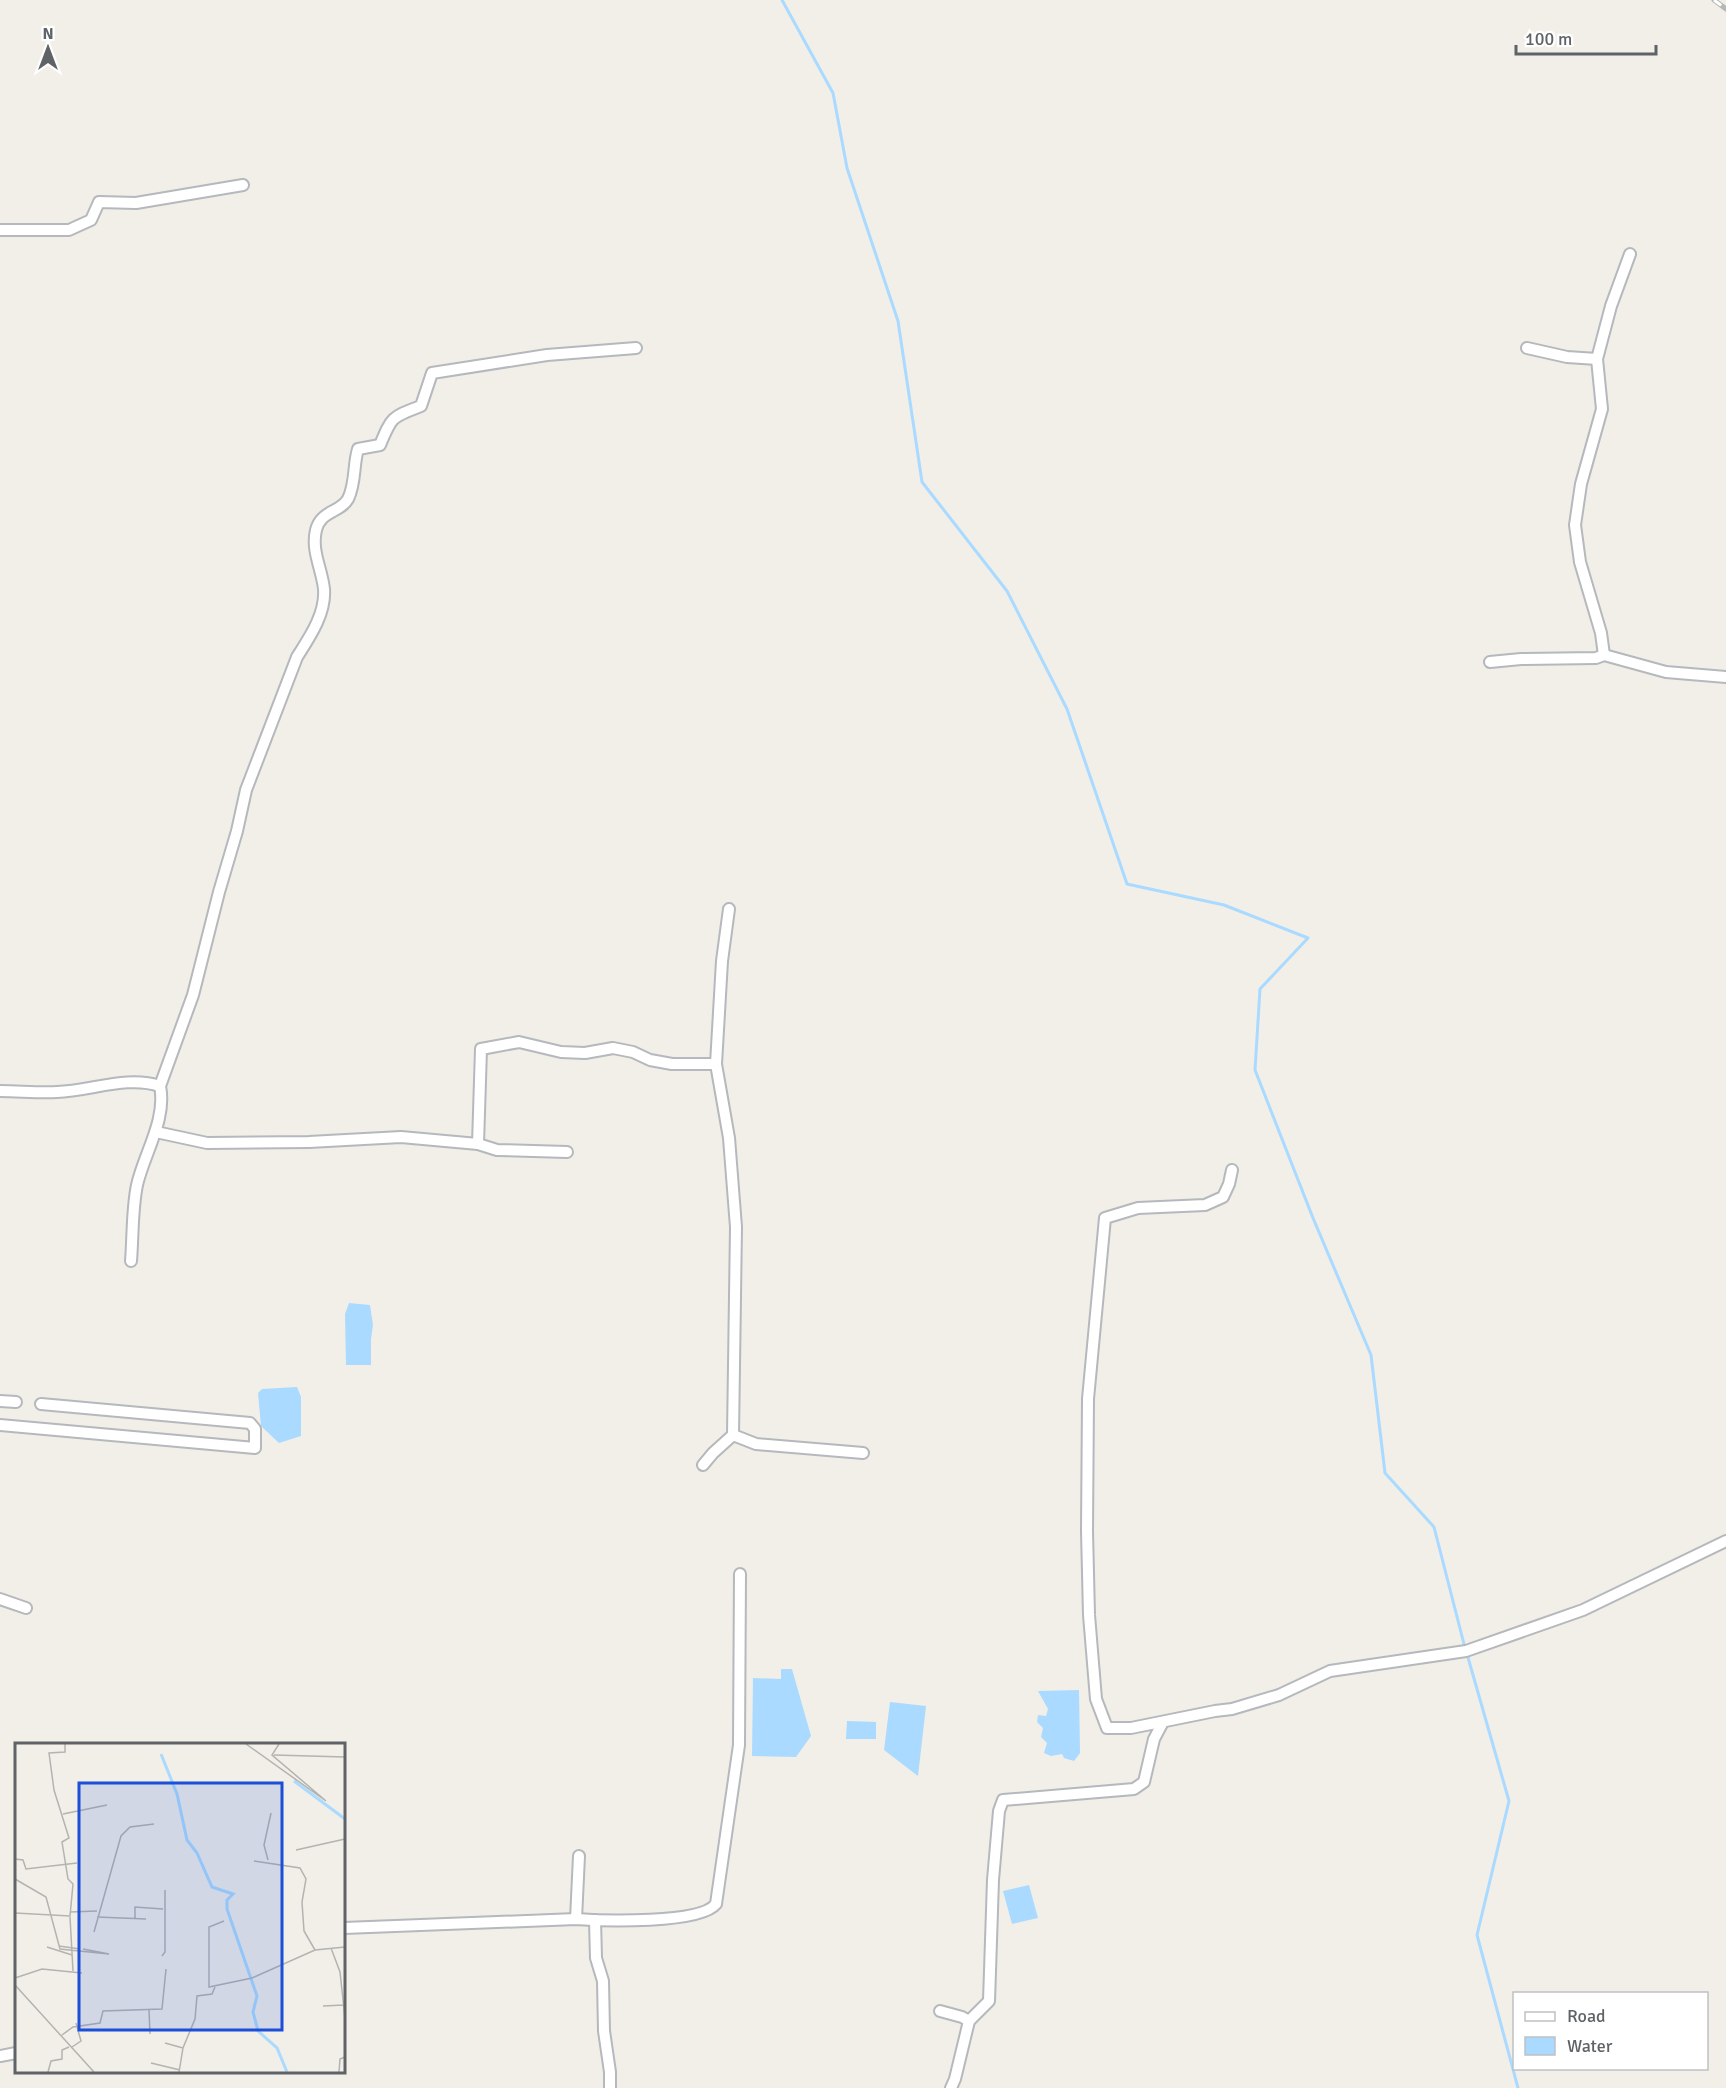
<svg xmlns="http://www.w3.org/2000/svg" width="1726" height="2088" viewBox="0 0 1726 2088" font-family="Signika,sans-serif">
	<rect width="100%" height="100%" fill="#f1efe8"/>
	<g fill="#aadaff">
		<polygon points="349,1303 370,1305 373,1325 371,1339 371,1365 346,1365 345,1314"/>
		<polygon points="297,1387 301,1397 301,1436 279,1443 261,1426 258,1393 262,1389"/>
		<polygon points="781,1669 792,1669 811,1736 796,1757 752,1756 753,1678 781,1679"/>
		<polygon points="1079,1690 1080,1753 1074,1761 1064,1758 1062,1754 1051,1756 1044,1753 1047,1743 1041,1737 1043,1728 1037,1722 1038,1715 1046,1716 1048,1709 1038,1691"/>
		<polygon points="890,1702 926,1706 918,1776 884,1750"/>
		<polygon points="847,1721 876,1722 876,1739 846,1739"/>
		<polygon points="1029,1885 1038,1918 1012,1924 1003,1891"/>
	</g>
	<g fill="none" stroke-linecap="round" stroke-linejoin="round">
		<g stroke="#aadaff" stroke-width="3">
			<polyline points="782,0 833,93 847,168 898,321 922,482 1007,591 1067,709 1127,884 1224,905 1308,938 1260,989 1255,1070 1313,1218 1371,1355 1385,1473 1434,1527 1465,1648"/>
			<polyline points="1467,1654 1509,1801 1477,1935 1518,2088"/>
		</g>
		<defs>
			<g id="street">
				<polyline points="0,230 69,230 91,220 99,202 136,203 243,185"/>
				<polyline points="1527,348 1567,357 1597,359"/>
				<polyline points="1604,655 1601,633 1580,562 1575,525 1581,484 1602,409 1597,359 1611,306 1630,254"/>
				<polyline points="1490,662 1521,659 1596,658 1604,655 1666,672 1726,677"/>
				<path d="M0,1091c19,0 38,2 57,1 34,-1 70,-17 103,-6"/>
				<polyline points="156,1132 207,1143 309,1142 401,1137 478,1144 497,1150 567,1152"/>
				<polyline points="478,1144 481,1049 519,1042 561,1052 585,1053 613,1048 633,1052 650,1060 672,1064 716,1064"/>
				<polyline points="1232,1170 1229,1184 1223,1197 1205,1205 1138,1208 1105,1218 1088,1399 1087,1531 1089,1615 1096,1699 1107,1728 1131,1728 1215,1711 1232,1709 1279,1695 1330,1671 1466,1651 1583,1610 1726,1541"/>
				<path d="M131,1261c2,-25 1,-52 6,-76 7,-31 30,-66 23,-99l33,-91 26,-103 18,-61 9,-41 51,-133c12,-19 29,-43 27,-68 -2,-20 -13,-38 -8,-59 5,-20 24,-17 32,-31 8,-16 5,-34 10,-50l22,-4c12,-29 12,-28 41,-39l11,-33 115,-18 89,-7"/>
				<polyline points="0,1401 16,1402"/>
				<polyline points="0,1425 255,1448 255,1429 250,1423 41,1404"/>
				<polyline points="733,1435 756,1444 863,1453"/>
				<polyline points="703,1465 713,1453 733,1435 736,1227 729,1138 716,1064 722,961 729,909"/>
				<polyline points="0,1599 26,1608"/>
				<polyline points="576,1919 579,1856"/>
				<polyline points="595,1920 596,1958 603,1981 604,2031 610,2072 610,2088"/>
				<path d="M344,1928l232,-9c27,2 124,5 140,-15l23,-159 1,-171"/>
				<polyline points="940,2011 962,2017 969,2021"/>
				<polyline points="0,2056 16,2053"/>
				<polyline points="951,2088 955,2079 969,2021 989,2001 993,1880 999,1811 1003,1800 1134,1789 1144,1782 1154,1739 1163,1722"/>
			</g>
		</defs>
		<use href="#street" stroke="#b5b8bc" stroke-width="14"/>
		<use href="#street" stroke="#fff" stroke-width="10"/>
		<defs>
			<polyline id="rail" points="1714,0 1726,9"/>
		</defs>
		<use href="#rail" stroke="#b6b7b8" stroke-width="5"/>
		<use href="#rail" stroke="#fff" stroke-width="3" stroke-dasharray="9" stroke-linecap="butt"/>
	</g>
	<g transform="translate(15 1743)">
		<rect width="330" height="330" fill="#f1efe8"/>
		<path fill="none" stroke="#aadaff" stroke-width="3" d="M146,11l16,40 10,46 10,13 15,34 21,7 -6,6v9l30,87 -4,16 5,19 19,17 10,24M279,38l51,38"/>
		<path fill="none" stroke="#b3b3b1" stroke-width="1.5" d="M231,1l80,57 -54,-46 7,-11M259,12l71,2M48,71l44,-9M281,107l49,-11M0,116l8,1 3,9 51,-6M253,117l-4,-15 7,-32M239,118l46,7 6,11 -4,23 2,29 11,19M0,136l31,18 14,52 49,5M55,169l27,-1M0,170l55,3 3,-32 -5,-5 -6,-37 7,-4 -15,-48 -5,-37 16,-1v-8M55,174l3,54M82,174l49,2M120,175v-11l28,2M209,178l-15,6v60l43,-9 63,-28 30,-3M79,189l27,-96 9,-9 24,-3M44,203l21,3M32,204l25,8M316,205l9,24 5,46M68,206l26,5M147,213l3,-4v-62M0,235l27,-9 40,4M0,242l79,87M308,263l21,-1M134,267l1,24M47,292l11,-8 27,-4 3,-12 59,-2 4,-40M150,300l18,5M57,304l9,-6 -5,-18M136,320l29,7M33,329l3,-11 11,-2v-9l7,-3M164,329l4,-24 12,-29 2,-23 15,-2 3,-7M324,329l1,-13 5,-2"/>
		<path fill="#1d4ed8" fill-opacity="0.15" stroke="#1d4ed8" stroke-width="3" d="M64,40h203v247h-203z"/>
		<rect width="330" height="330" fill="none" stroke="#5f6368" stroke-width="3"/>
	</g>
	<rect x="1513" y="1992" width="195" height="78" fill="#ffffff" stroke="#bfc1c3" stroke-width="1.5"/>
	<rect x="1525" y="2012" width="30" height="9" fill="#ffffff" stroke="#bfc1c3" stroke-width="1.5"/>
	<text x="1567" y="2022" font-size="18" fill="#5f6368">Road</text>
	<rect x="1525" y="2037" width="30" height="18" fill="#aadaff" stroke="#bfc1c3" stroke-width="1.5"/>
	<text x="1567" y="2052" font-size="18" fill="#5f6368">Water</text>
	<g transform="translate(48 48)" stroke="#ffffff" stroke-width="4.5" paint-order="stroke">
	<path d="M0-4.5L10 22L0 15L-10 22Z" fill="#5f6368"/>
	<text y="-9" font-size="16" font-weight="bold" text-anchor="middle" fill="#5f6368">N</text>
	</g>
	<path d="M1516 45v9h140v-9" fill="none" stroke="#5f6368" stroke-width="3"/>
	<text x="1525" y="45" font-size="18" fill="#5f6368" stroke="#ffffff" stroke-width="4.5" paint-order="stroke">100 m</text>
</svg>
